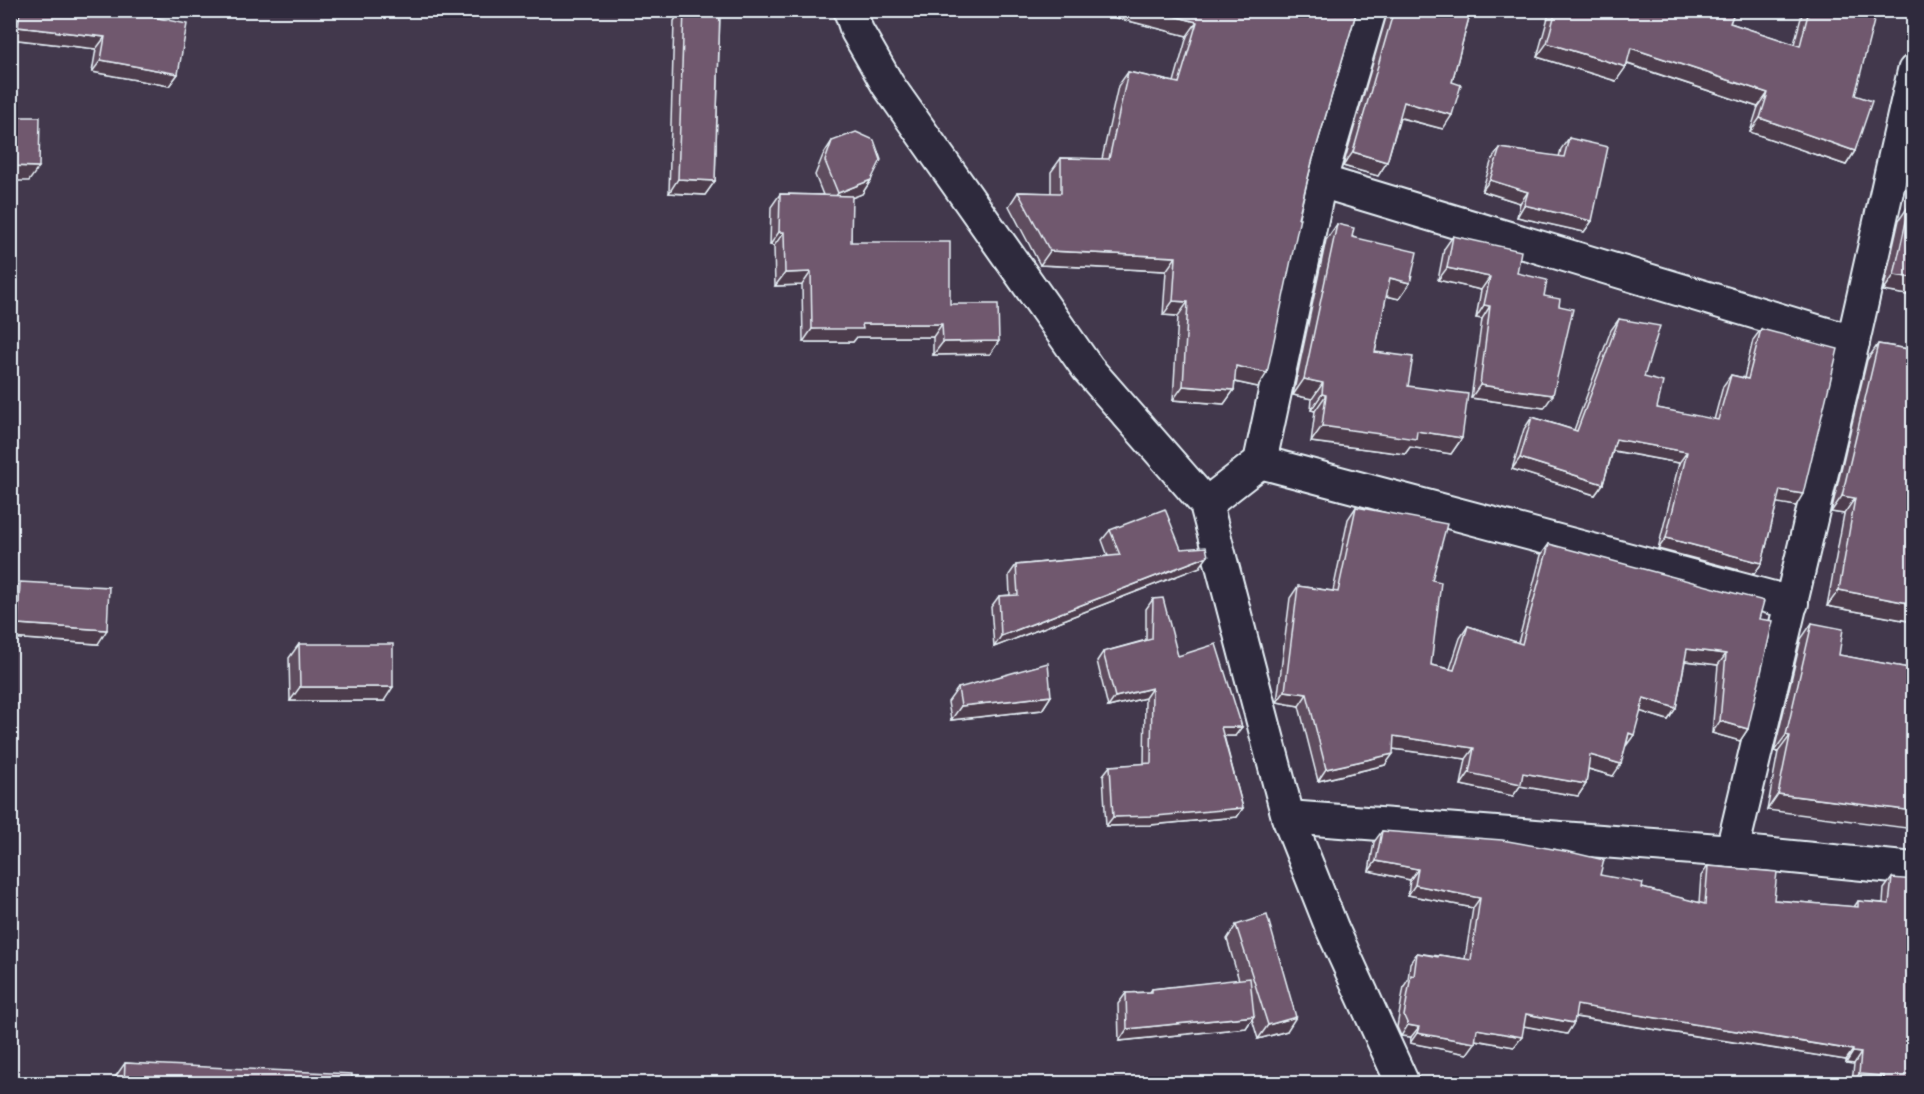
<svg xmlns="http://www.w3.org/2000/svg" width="1924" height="1094" viewBox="0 0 1924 1094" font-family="Sriracha,sans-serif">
	<rect width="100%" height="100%" fill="#42384c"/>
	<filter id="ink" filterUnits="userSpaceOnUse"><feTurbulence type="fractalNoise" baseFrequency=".0167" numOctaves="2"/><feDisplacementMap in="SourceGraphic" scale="12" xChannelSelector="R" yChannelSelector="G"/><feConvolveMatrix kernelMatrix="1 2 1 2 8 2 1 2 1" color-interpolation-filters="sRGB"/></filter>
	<g filter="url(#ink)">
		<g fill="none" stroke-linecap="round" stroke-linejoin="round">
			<defs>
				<g id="minor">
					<polyline points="850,10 857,31 888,85 1088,369 1206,504 1288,817 1332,928 1403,1084"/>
					<polyline points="1320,181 1853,342"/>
					<polyline points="1260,462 1792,603"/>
					<polyline points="1206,504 1260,462 1320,181 1370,10"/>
					<polyline points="1288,817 1732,851 1914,869"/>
					<polyline points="1732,851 1853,342 1914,71"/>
				</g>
			</defs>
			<use href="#minor" stroke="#e8f1f8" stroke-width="36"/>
			<use href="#minor" stroke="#2f2a3d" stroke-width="32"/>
		</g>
		<g fill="#5f4d5f" stroke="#e8f1f8" stroke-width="1.5">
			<polygon points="13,10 119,10 178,74 169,86 92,72 96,49 10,39"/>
			<polygon points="681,10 720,10 715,181 705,195 669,193 674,21"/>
			<polygon points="1086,10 1357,10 1312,162 1258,387 1235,382 1234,390 1224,404 1173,400 1178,316 1163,315 1166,271 1040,265 1009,206 1018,192 1051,193 1051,172 1061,158 1102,159 1118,86 1128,72 1174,82 1187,36"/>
			<polygon points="1387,10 1471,10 1452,82 1443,129 1400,118 1387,162 1378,176 1343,166 1387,14"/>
			<polygon points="1550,10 1735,10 1730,23 1794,44 1802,14 1804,10 1850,10 1855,95 1855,151 1846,165 1750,132 1758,107 1627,64 1616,81 1537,57"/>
			<polygon points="1569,138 1592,221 1584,232 1517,217 1520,203 1482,191 1492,159 1500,148 1559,157 1561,149"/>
			<polygon points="832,141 871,180 862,194 851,198 851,242 950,304 999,341 990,354 933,355 933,337 857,337 853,342 803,342 802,285 775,286 774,246 770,245 771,207 780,194 823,195 815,175 823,155"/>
			<polygon points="1910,204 1914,296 1883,291 1899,220"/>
			<polygon points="1337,224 1410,283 1399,299 1386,296 1375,352 1408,386 1462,438 1451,454 1410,447 1405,454 1311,442 1315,411 1311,410 1312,399 1293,395 1326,240"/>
			<polygon points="1453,236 1517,273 1544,296 1544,408 1471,398 1482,319 1476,318 1481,290 1438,280 1444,249"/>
			<polygon points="1619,319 1657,408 1714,420 1723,386 1731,375 1744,378 1753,340 1761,329 1796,506 1777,502 1762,563 1754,574 1658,549 1679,463 1613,451 1603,484 1595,495 1512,469 1524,429 1532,417 1574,430 1611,330"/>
			<polygon points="1878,344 1914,350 1914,622 1827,606 1844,514 1831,512 1867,360"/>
			<polygon points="1356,507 1432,580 1431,665 1450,669 1460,638 1468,626 1518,643 1541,555 1549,544 1759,619 1748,729 1740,741 1712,733 1718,665 1685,661 1676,708 1668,720 1640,711 1613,776 1588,769 1586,784 1578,796 1520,786 1513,796 1461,785 1466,759 1393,749 1385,765 1318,781 1299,706 1277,702 1290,598 1298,586 1333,591 1348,519"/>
			<polygon points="1110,530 1181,549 1200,567 994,647 991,607 999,596 1010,595 1009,575 1016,565 1108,556 1102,540"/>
			<polygon points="20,582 98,644 10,638 10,595"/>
			<polygon points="1153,599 1178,656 1235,736 1224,736 1243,808 1237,817 1150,825 1106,826 1103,775 1110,766 1144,764 1145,698 1108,707 1097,661 1103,652 1146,640 1146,609"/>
			<polygon points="1812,623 1839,655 1914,669 1767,810 1778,752 1774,751 1801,639"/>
			<polygon points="299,644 384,701 290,701 289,658"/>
			<polygon points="958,688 1051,696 1042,710 951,720 948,702"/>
			<polygon points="1382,831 1600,875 1642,888 1699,903 1701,876 1708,866 1774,900 1854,907 1858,901 1883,903 1884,889 1892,878 1914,1083 1852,1083 1854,1064 1846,1063 1846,1060 1575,1017 1567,1034 1524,1026 1514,1047 1475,1040 1467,1054 1410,1043 1411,1037 1401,1036 1397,1027 1404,986 1408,980 1410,963 1417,953 1438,956 1439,955 1465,959 1473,908 1408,895 1410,880 1369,871 1374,842"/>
			<polygon points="1236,925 1287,1031 1258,1039 1252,1019 1246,1028 1119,1041 1118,1004 1126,993 1150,992 1152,989 1239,980 1227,939"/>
			<polygon points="125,1063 352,1079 481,1083 111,1083"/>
		</g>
		<g fill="#4e3e4d" stroke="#e8f1f8" stroke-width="1.5">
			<polygon points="1086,10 1151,10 1197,22 1187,36"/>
			<polygon points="18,27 105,37 96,49 10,39"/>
			<polygon points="1547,43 1626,67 1616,81 1537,57"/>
			<polygon points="1631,48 1768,93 1758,107 1622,62"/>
			<polygon points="101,60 178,74 169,86 92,72"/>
			<polygon points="1404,102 1452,115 1443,129 1394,116"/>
			<polygon points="1760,118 1855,151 1846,165 1750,132"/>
			<polygon points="1353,152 1387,162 1378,176 1343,166"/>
			<polygon points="10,166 39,167 29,181 10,181"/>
			<polygon points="678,179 715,181 705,195 669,193"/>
			<polygon points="871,180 862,194 828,207 838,193"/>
			<polygon points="1490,180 1528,192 1520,203 1482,191"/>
			<polygon points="1524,205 1592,221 1584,232 1517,217"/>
			<polygon points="779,232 784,232 774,246 770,245"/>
			<polygon points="1050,251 1176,257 1166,271 1040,265"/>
			<polygon points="1447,268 1490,277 1481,290 1438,280"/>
			<polygon points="811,272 802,285 775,286 785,273"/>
			<polygon points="1894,275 1914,278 1914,296 1883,291"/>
			<polygon points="1390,278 1410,283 1399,299 1379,294"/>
			<polygon points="1173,301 1188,302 1178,316 1163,315"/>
			<polygon points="1484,305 1490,306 1482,319 1476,318"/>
			<polygon points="862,324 942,324 933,337 857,337 853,342 803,342 812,329"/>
			<polygon points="999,341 990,354 933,355 943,342"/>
			<polygon points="1236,366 1267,373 1258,387 1226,380"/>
			<polygon points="1304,379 1323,383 1312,399 1293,395"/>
			<polygon points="1480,385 1553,395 1544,408 1471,398"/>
			<polygon points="1183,386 1234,390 1224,404 1173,400"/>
			<polygon points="1322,394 1326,395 1315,411 1311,410"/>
			<polygon points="1322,426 1417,431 1462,438 1451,454 1410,447 1405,454 1311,442"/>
			<polygon points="1616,439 1687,452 1679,463 1609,450"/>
			<polygon points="1520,458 1603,484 1595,495 1512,469"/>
			<polygon points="1780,490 1803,494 1796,506 1772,502"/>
			<polygon points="1842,496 1855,498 1844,514 1831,512"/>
			<polygon points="1666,538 1762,563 1754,574 1658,549"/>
			<polygon points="1208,556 1200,567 994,647 1001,636"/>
			<polygon points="1839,590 1914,604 1914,622 1827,606"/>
			<polygon points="18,624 107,630 98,644 10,638 10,635"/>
			<polygon points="1687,649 1726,654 1718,665 1679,660"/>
			<polygon points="300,687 393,687 384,701 290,701"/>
			<polygon points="1152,688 1145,698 1108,707 1115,697"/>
			<polygon points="1285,691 1307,694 1299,706 1277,702"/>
			<polygon points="1051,696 1042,710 951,720 961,706"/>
			<polygon points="1644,698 1676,708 1668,720 1636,710"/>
			<polygon points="1720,721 1748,729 1740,741 1712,733"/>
			<polygon points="1221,727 1242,727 1235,736 1215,736"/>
			<polygon points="1629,733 1634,735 1626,746"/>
			<polygon points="1786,735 1790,736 1778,752 1774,751"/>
			<polygon points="1394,736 1474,748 1466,759 1386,748"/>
			<polygon points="1393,754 1385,765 1318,781 1326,769"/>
			<polygon points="1590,755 1621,764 1613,776 1582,767"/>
			<polygon points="1469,773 1523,773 1586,784 1578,796 1520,786 1513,796 1461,785"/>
			<polygon points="1778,794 1914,811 1914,829 1767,810"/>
			<polygon points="1243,808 1237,817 1150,825 1106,826 1113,817"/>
			<polygon points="1376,861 1418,869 1410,880 1369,871"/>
			<polygon points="1415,885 1480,898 1473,908 1408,895"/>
			<polygon points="1577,1005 1853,1050 1846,1060 1570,1016"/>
			<polygon points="1526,1014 1574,1023 1567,1034 1518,1025"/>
			<polygon points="1254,1016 1246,1028 1119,1041 1127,1029"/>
			<polygon points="1296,1017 1287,1031 1258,1039 1268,1025"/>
			<polygon points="1408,1025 1419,1027 1411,1037 1401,1036"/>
			<polygon points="1477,1029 1522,1037 1514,1047 1470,1039"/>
			<polygon points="1417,1033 1475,1043 1467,1054 1410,1043"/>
			<polygon points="1853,1052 1861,1053 1854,1064 1846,1063"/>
			<polygon points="1859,1074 1884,1076 1879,1083 1853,1083"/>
		</g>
		<g fill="#6f596e" stroke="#e8f1f8" stroke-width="1.5">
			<polygon points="20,10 119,10 187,24 178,74 101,60 105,37 18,27"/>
			<polygon points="684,10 720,10 715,181 678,179"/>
			<polygon points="1151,10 1357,10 1312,162 1298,218 1300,218 1267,373 1236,366 1234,390 1183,386 1188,302 1173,301 1176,257 1050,251 1018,192 1061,193 1061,158 1109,159 1128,72 1179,83 1197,22"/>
			<polygon points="1394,10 1471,10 1452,82 1461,85 1452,115 1404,102 1387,162 1353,152"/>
			<polygon points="1556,10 1735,10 1730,23 1800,46 1809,10 1850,10 1875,17 1855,95 1872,101 1855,151 1760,118 1768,93 1631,48 1626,67 1547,43"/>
			<polygon points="10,117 40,117 39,167 10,166"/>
			<polygon points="856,132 874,140 881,160 871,180 838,193 825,161 832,141"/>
			<polygon points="1569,138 1608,147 1592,221 1524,205 1528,192 1490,180 1500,148 1564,157"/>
			<polygon points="780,194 852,196 851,242 950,242 950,304 998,304 999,341 943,342 942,324 862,324 863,329 812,329 811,272 785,273 784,232 779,232"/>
			<polygon points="1910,204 1914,204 1914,278 1894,275"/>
			<polygon points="1337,224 1354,228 1352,237 1417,252 1410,283 1390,278 1375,352 1413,357 1408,386 1468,394 1462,438 1417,431 1416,439 1322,426 1326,395 1322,394 1323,383 1304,379"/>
			<polygon points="1453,236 1521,251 1517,273 1547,280 1544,296 1560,299 1559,306 1573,309 1553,395 1480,385 1490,306 1484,305 1490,277 1447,268"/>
			<polygon points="1619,319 1660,326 1644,377 1663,382 1657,408 1718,420 1731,375 1748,379 1761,329 1838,349 1803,494 1780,490 1762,563 1666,538 1687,452 1616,439 1603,484 1520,458 1532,417 1577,431"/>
			<polygon points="1878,344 1914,350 1914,604 1839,590 1855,498 1842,496"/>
			<polygon points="1356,507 1447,524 1432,580 1441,582 1431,665 1454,670 1468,626 1522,644 1549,544 1764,601 1759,619 1773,621 1748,729 1720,721 1726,654 1687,649 1676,708 1644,698 1634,735 1629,733 1621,764 1590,755 1586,784 1523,773 1521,784 1469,773 1474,748 1394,736 1393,754 1326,769 1307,694 1285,691 1298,586 1338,592"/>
			<polygon points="1165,509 1181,549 1206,547 1208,556 1001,636 999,596 1018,595 1016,565 1120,555 1110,530"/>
			<polygon points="20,582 109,587 107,630 18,624"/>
			<polygon points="1163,598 1178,656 1216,644 1242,727 1221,727 1243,808 1156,816 1113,817 1110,766 1151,763 1152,688 1115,697 1103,652 1152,639 1153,599"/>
			<polygon points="1812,623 1843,629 1839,655 1914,669 1914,811 1778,794 1790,736 1786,735"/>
			<polygon points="299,644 393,644 393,687 300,687"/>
			<polygon points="1048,663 1051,696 961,706 958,688"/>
			<polygon points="1382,831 1502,840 1570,852 1604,860 1600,875 1643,883 1642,888 1705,904 1708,866 1777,872 1774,900 1858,907 1858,901 1889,904 1892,878 1914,880 1914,1083 1884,1083 1884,1076 1859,1074 1861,1053 1853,1052 1853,1050 1577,1005 1574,1023 1526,1014 1522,1037 1477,1029 1475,1043 1417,1033 1419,1027 1408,1025 1404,1016 1411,975 1414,976 1417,953 1438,957 1439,955 1471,960 1480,898 1415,885 1418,869 1376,861"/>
			<polygon points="1267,915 1296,1017 1268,1025 1236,925"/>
			<polygon points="1250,978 1254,1016 1127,1029 1126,993 1152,992 1152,989"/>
			<polygon points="125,1063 352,1074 352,1079 481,1083 124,1083"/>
			<polygon points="1089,1079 1174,1083 1089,1083"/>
		</g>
	</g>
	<rect width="1924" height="1094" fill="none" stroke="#2f2a3d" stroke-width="36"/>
	<rect x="18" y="18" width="1888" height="1058" fill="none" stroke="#e8f1f8" stroke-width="2" filter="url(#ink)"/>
</svg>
